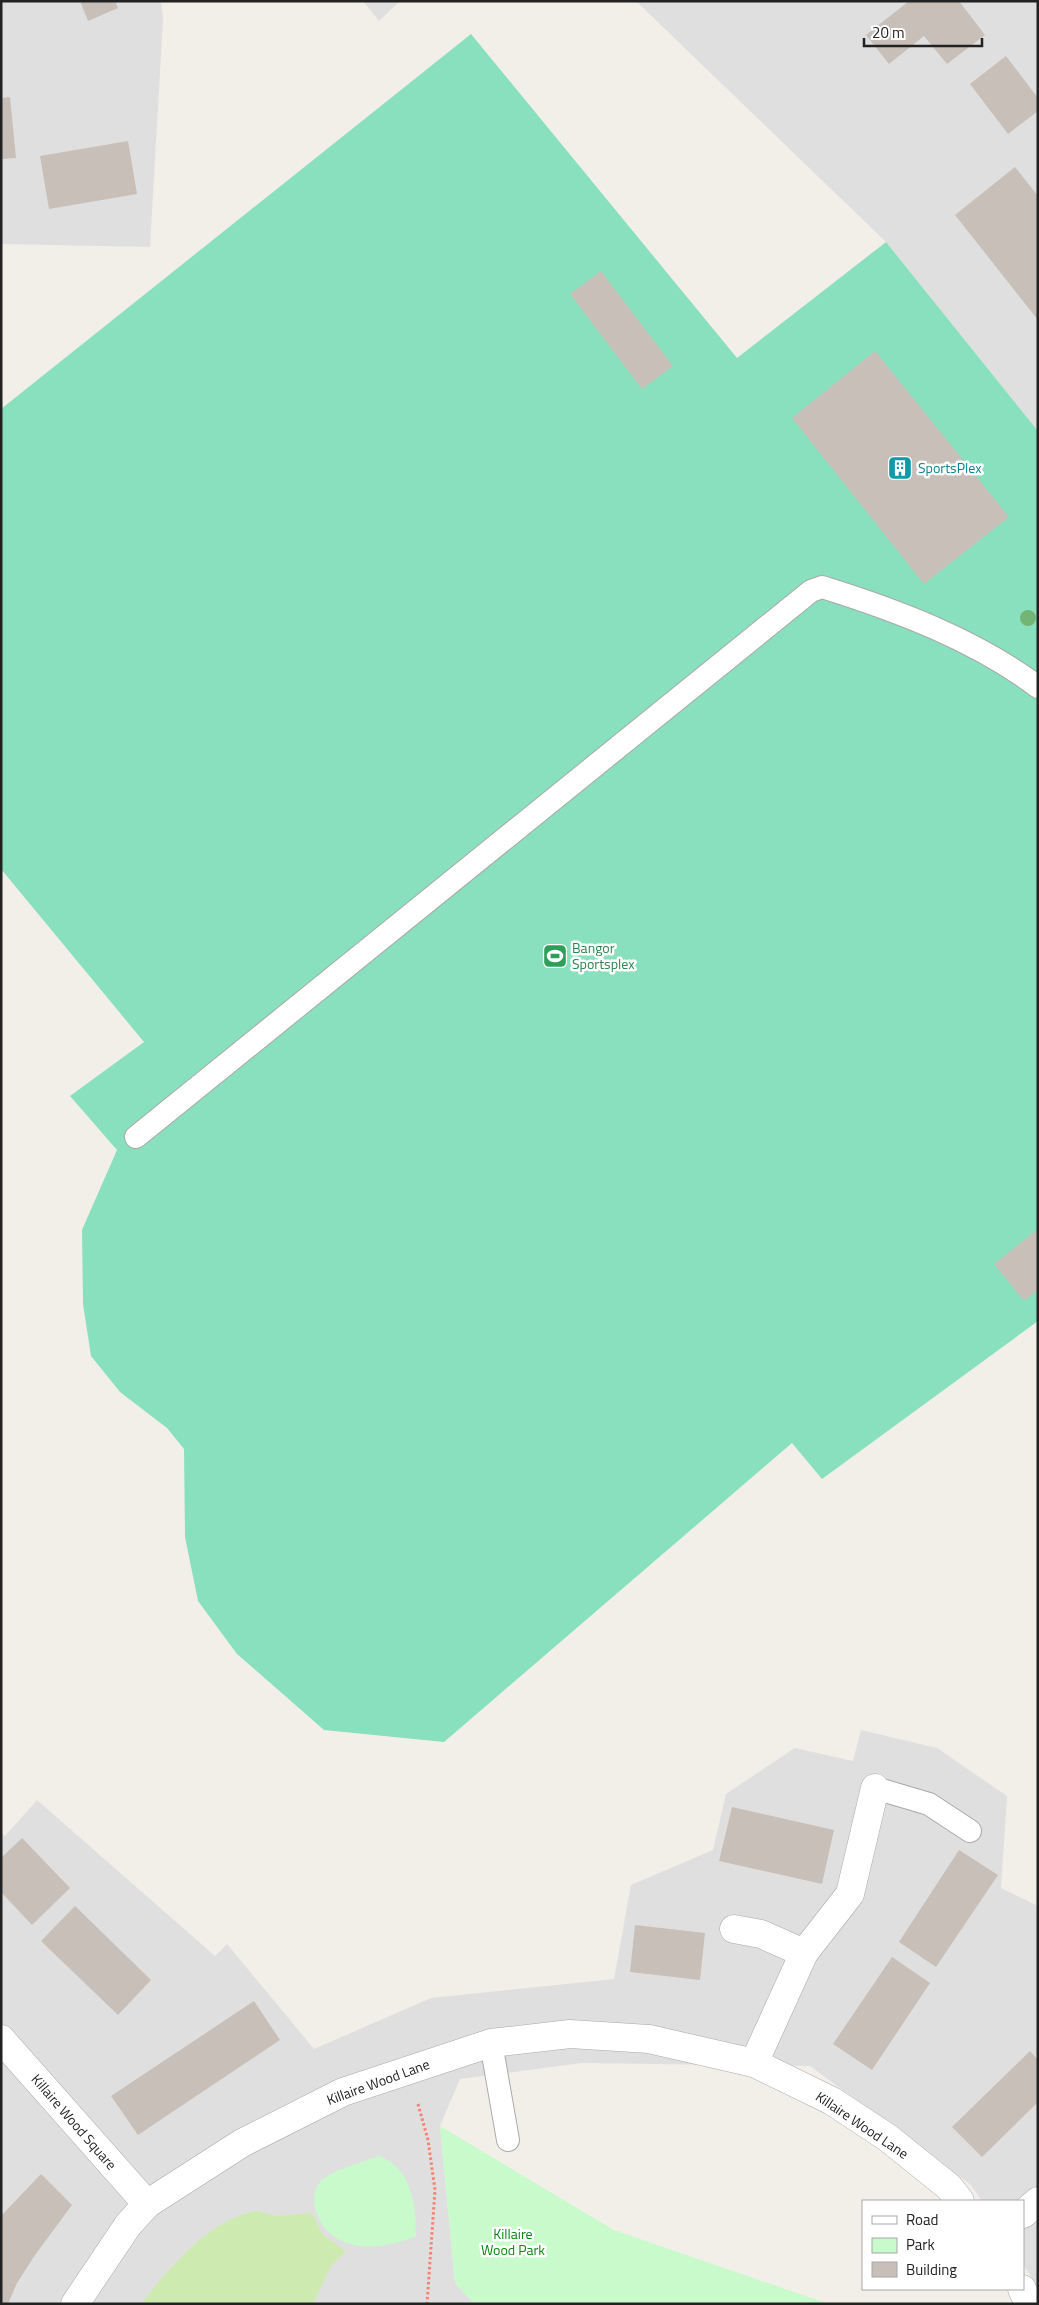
<svg xmlns="http://www.w3.org/2000/svg" width="1039" height="2305" viewBox="0 0 1039 2305" font-family="'Titillium Web',sans-serif">
	<rect width="100%" height="100%" fill="#f2efe9"/>
	<g fill="#e0dfdf">
		<polygon points="1,1 161,1 163,20 150,247 1,244"/>
		<polygon points="363,1 400,1 379,21"/>
		<polygon points="636,1 1038,1 1038,431 886,242"/>
		<polygon points="861,1730 937,1748 1007,1796 1001,1888 1038,1906 1038,2288 1023,2264 1023,2201 982,2201 971,2185 810,2066 582,2063 460,2079 440,2126 455,2283 474,2304 1,2304 1,1833 5,1836 37,1800 215,1956 227,1944 314,2049 431,1998 614,1979 631,1885 713,1850 726,1794 795,1748 853,1761"/>
	</g>
	<path fill="#cdebb0" d="M257,2211l20,5 35,-3 10,21 24,17 -15,15 -18,38h-172c28,-36 69,-86 116,-93z"/>
	<g fill="#c8facc">
		<polygon points="440,2126 614,2230 829,2304 474,2304 455,2283"/>
		<path d="M379,2156c33,12 37,49 37,80 -34,15 -86,19 -100,-25 -3,-10 -3,-21 4,-29 11,-12 44,-20 59,-26z"/>
	</g>
	<polygon fill="#88e0be" points="471,34 737,358 886,242 1038,431 1038,1321 822,1479 792,1443 444,1742 324,1730 237,1654 198,1601 185,1537 184,1449 167,1428 120,1392 91,1356 83,1304 82,1230 117,1150 70,1096 144,1042 1,869 1,409"/>
	<g fill="#c7bfb8">
		<polygon points="80,1 115,1 118,8 88,21"/>
		<polygon points="909,1 959,1 985,35 947,64 924,36 889,64 866,35"/>
		<polygon points="1006,56 1038,98 1038,111 1008,134 970,84"/>
		<polygon points="10,97 16,158 1,159 1,98"/>
		<polygon points="128,141 137,194 49,209 40,156"/>
		<polygon points="1015,167 1038,196 1038,320 955,215"/>
		<polygon points="601,271 673,366 642,389 570,294"/>
		<polygon points="875,351 1009,517 924,584 792,418"/>
		<polygon points="1038,1229 1038,1290 1024,1301 994,1264"/>
		<polygon points="732,1807 834,1830 822,1884 719,1861"/>
		<polygon points="22,1838 70,1888 32,1925 1,1892 1,1858"/>
		<polygon points="959,1850 998,1875 936,1967 899,1942"/>
		<polygon points="75,1906 151,1980 118,2015 41,1941"/>
		<polygon points="635,1925 705,1933 700,1980 630,1972"/>
		<polygon points="892,1957 930,1983 872,2070 833,2044"/>
		<polygon points="254,2001 280,2040 138,2135 111,2096"/>
		<polygon points="1030,2051 1038,2060 1038,2102 982,2157 952,2127"/>
		<polygon points="41,2174 72,2205 35,2255 17,2283 8,2304 1,2304 1,2216"/>
	</g>
	<g fill="none" stroke-linecap="round" stroke-linejoin="round">
		<defs>
			<g id="lane">
				<path d="M136,1137l675,-546 11,-4c74,23 154,53 216,100"/>
				<polyline points="875,1788 929,1804 970,1831"/>
				<polyline points="491,2043 508,2140"/>
			</g>
			<g id="street">
				<polyline points="734,1929 761,1934 804,1953"/>
				<polyline points="1,2039 147,2204"/>
				<polyline points="754,2063 804,1953 850,1894 875,1788"/>
				<polyline points="1023,2214 1038,2201"/>
				<polyline points="1022,2289 1029,2304"/>
				<polyline points="75,2304 128,2225 147,2204 242,2143 343,2092 491,2043 570,2034 649,2039 754,2063 832,2101 888,2138 949,2187 960,2201"/>
			</g>
		</defs>
		<use href="#lane" stroke="#a9a9a9" stroke-width="24"/>
		<use href="#street" stroke="#a9a9a9" stroke-width="29"/>
		<polyline stroke="#fa8072" stroke-width="3" stroke-dasharray="2.5 2.5" stroke-linecap="butt" points="418,2104 428,2140 435,2190 427,2304"/>
		<use href="#lane" stroke="#fff" stroke-width="22"/>
		<use href="#street" stroke="#fff" stroke-width="28"/>
	</g>
	<circle fill="#74b475" cx="1028" cy="618" r="8"/>
	<defs>
		<symbol id="building-square" viewBox="-11 -11 22 22"><rect x="-9" y="-9" width="18" height="18" rx="4" fill="#0f9aa8" stroke="#fff"/><path d="M-4-6H4V6H1V3H-1V6H-4ZM-2.5-4.3h1.7v1.8h-1.7ZM.8-4.3h1.7v1.8H.8ZM-2.5-1h1.7V.8h-1.7ZM.8-1h1.7V.8H.8Z" fill="#fff"/></symbol>
		<symbol id="stadium-square" viewBox="-11 -11 22 22"><rect x="-9" y="-9" width="18" height="18" rx="4" fill="#2e9e5b" stroke="#fff"/><path d="M0-5a6.5 5 0 1 0 0 10a6.5 5 0 1 0 0-10ZM-3.5-1.8h7v3.6h-7Z" fill="#fff"/></symbol>
	</defs>
	<g fill-rule="evenodd">
		<use href="#building-square" x="886" y="454" width="28" height="28"/>
		<use href="#stadium-square" x="541" y="942" width="28" height="28"/>
	</g>
	<g text-anchor="middle" stroke-width="5" stroke-linejoin="round" paint-order="stroke">
		<g font-size="14" fill="#0d838f" stroke="#fff" text-anchor="start">
			<text x="918" y="473">SportsPlex</text>
		</g>
		<g font-size="14" fill="#27864d" stroke="#fff" text-anchor="start">
			<text x="572" y="953">Bangor<tspan x="572" dy="16">Sportsplex</tspan></text>
		</g>
		<g font-size="14" fill="#222" stroke="#fff">
			<text transform="translate(378 2082) rotate(-20)" y="5">Killaire Wood Lane</text>
			<text transform="translate(74 2122) rotate(49)" y="5">Killaire Wood Square</text>
			<text transform="translate(862 2125) rotate(34)" y="5">Killaire Wood Lane</text>
		</g>
		<g font-size="14" fill="#0c8416" stroke="#fff">
			<text x="513" y="2239">Killaire<tspan x="513" dy="16">Wood Park</tspan></text>
		</g>
	</g>
	<rect width="1039" height="2305" fill="none" stroke="#222222" stroke-width="5"/>
	<rect x="862" y="2200" width="162" height="90" fill="#ffffff" stroke="#a7a7a7"/>
	<rect x="872" y="2216" width="25" height="8" fill="#ffffff" stroke="#a7a7a7"/>
	<text x="906" y="2225" font-size="15" fill="#222222">Road</text>
	<rect x="872" y="2238" width="25" height="15" fill="#c8facc" stroke="#a7a7a7"/>
	<text x="906" y="2250" font-size="15" fill="#222222">Park</text>
	<rect x="872" y="2262" width="25" height="15" fill="#c7bfb8" stroke="#a7a7a7"/>
	<text x="906" y="2275" font-size="15" fill="#222222">Building</text>
	<path d="M864 38v8h118v-8" fill="none" stroke="#222222" stroke-width="2.5"/>
	<text x="872" y="38" font-size="15" fill="#222222" stroke="#ffffff" stroke-width="4" paint-order="stroke">20 m</text>
</svg>
